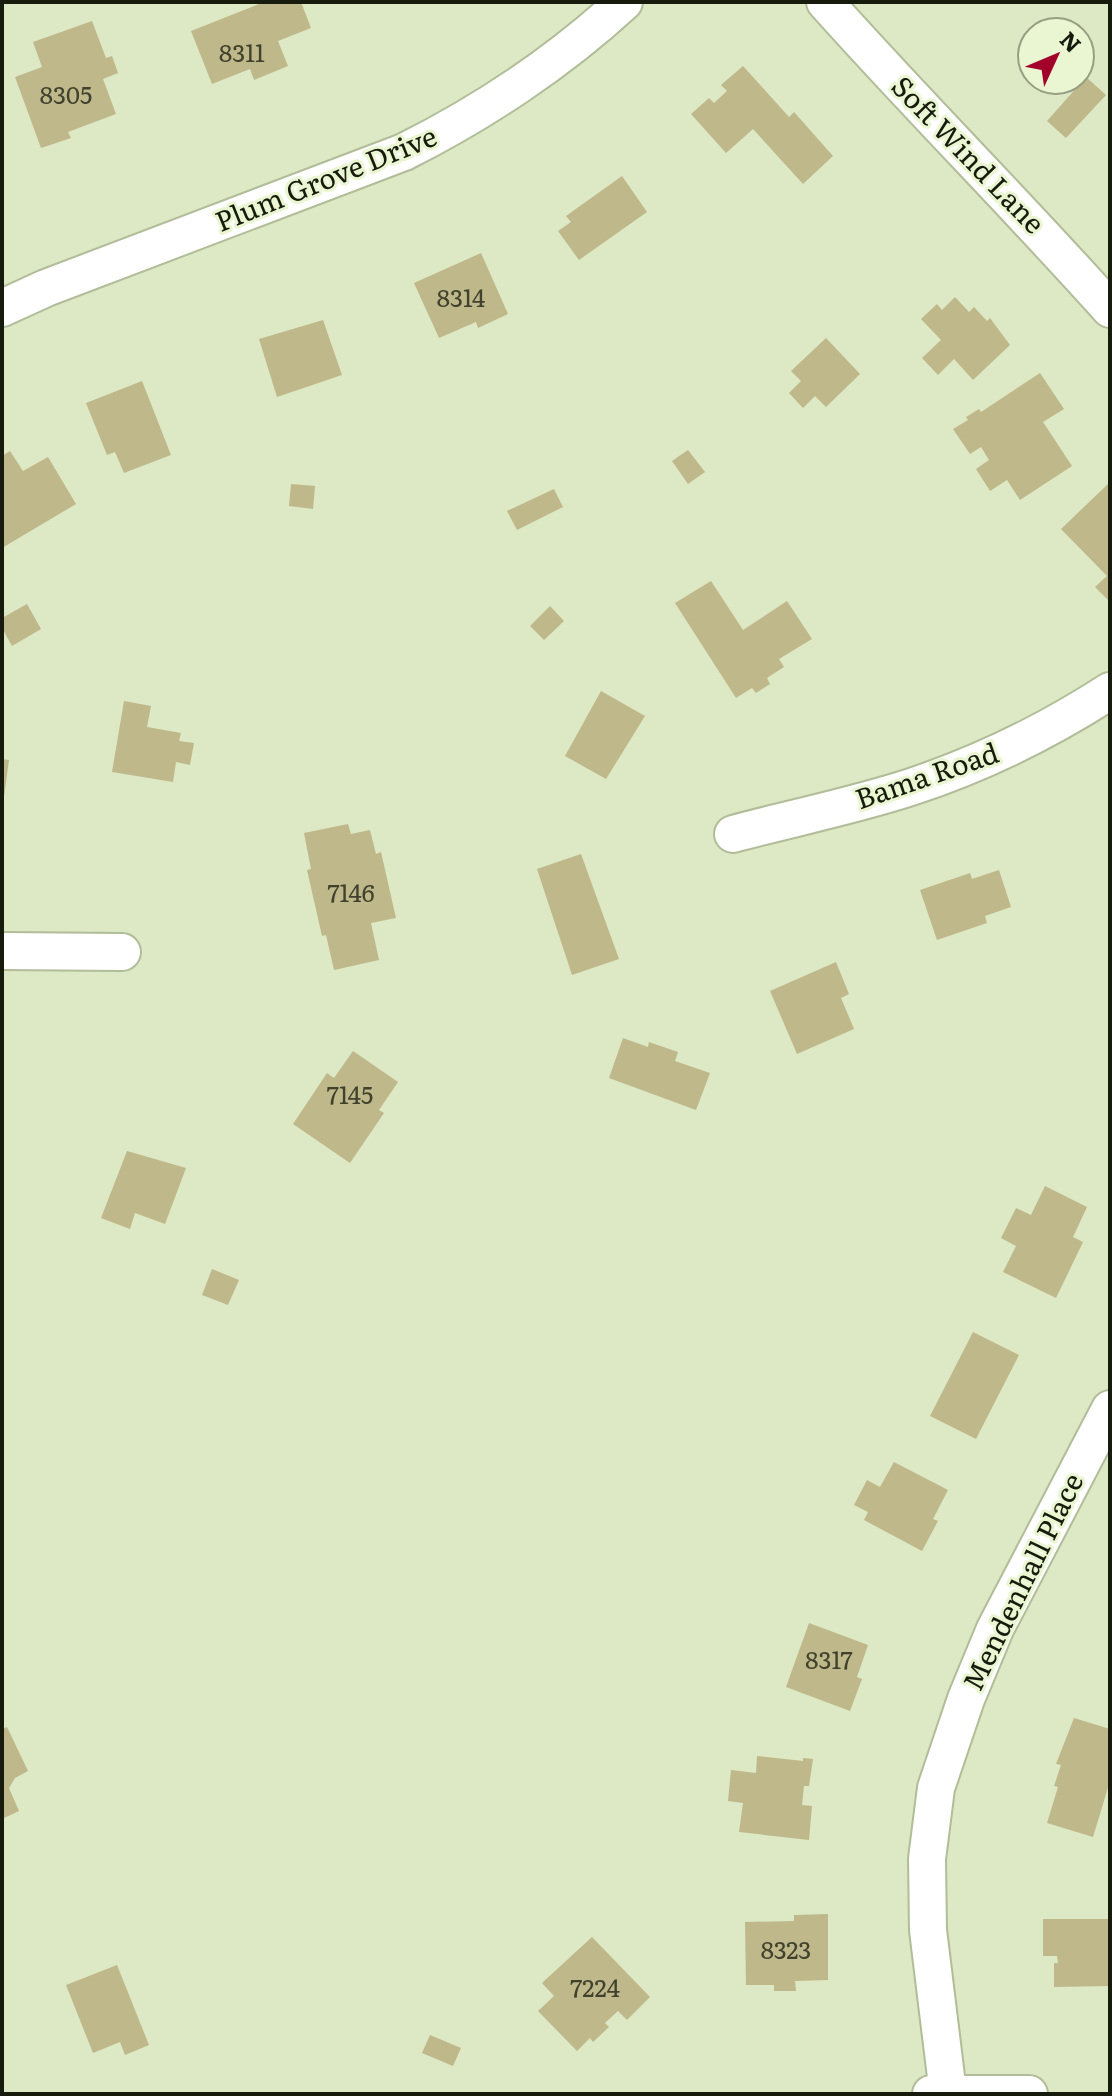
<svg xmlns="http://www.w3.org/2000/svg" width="1112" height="2096" viewBox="0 0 1112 2096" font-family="Literata,serif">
	<rect width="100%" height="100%" fill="#dde8c4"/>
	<g fill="#bfb88a">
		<polygon points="264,2 301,2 311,28 278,41 288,66 254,80 250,69 212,84 191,31"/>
		<polygon points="92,21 106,58 112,56 118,73 103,79 116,114 68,132 71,138 41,148 15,77 42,67 33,42"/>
		<polygon points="743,66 789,117 794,112 833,156 803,184 753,129 726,153 691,114 709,98 714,103 727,91 721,85"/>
		<polygon points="1086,77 1106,95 1066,138 1047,121"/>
		<polygon points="622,176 647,212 579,260 558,231 571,222 566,216"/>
		<polygon points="481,253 508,314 478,328 476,322 439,338 414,283"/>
		<polygon points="955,297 969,312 974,307 987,321 990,318 1010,345 973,380 954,359 938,375 922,358 941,340 921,319 937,304 942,310"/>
		<polygon points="323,320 342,375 277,397 259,339"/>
		<polygon points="826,338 860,374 826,407 815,396 803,408 789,393 801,381 791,371"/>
		<polygon points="1040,373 1064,409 1043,422 1072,466 1020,500 1007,480 990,491 976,469 989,460 981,447 970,454 953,429 968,420 966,417 979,409 981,412"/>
		<polygon points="142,381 171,455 124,473 115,452 107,455 86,403"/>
		<polygon points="688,450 705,472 688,484 672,461"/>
		<polygon points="10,451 23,471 48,457 76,504 2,548 2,456"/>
		<polygon points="291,484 315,486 313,509 289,506"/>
		<polygon points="1108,484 1110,486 1110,602 1095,587 1107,576 1061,529"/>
		<polygon points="554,489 563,507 517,530 507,511"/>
		<polygon points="711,581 743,630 787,601 812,639 779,659 784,667 767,678 770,684 756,693 752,688 736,698 675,603"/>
		<polygon points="27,604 41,629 12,646 2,628 2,618"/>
		<polygon points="550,606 564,621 544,640 530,626"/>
		<polygon points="601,691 645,716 606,779 565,756"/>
		<polygon points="124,701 151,706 147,727 181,733 179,741 194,743 190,765 176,762 173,782 112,772"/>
		<polygon points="2,759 9,760 4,797 2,797"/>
		<polygon points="348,824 351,834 370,830 376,854 381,852 396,918 371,923 379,960 334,970 326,935 322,936 307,870 311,869 304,833"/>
		<polygon points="581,854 619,959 572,975 537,869"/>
		<polygon points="999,870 1011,907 985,916 987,923 937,940 920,890 970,873 972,879"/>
		<polygon points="836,962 849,994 841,998 854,1029 797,1054 770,991"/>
		<polygon points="623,1038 648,1047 649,1042 678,1052 675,1061 710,1073 696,1110 609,1078"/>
		<polygon points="353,1051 398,1082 379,1110 384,1113 350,1163 293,1124 327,1073 334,1078"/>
		<polygon points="127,1151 186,1168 165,1224 135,1213 130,1229 101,1218"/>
		<polygon points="1045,1186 1087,1207 1073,1237 1083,1242 1056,1298 1003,1272 1016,1246 1001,1238 1016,1208 1031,1215"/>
		<polygon points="212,1269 239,1280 228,1305 202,1295"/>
		<polygon points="973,1332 1019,1355 976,1439 930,1416"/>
		<polygon points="894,1462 948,1490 933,1519 938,1521 922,1551 864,1520 868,1512 854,1505 867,1480 880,1487"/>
		<polygon points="809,1623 868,1645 857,1677 862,1679 850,1711 786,1687"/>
		<polygon points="1074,1718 1110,1729 1110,1781 1093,1837 1047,1823 1058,1787 1054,1786 1061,1765 1056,1764"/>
		<polygon points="7,1727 28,1771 15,1778 9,1788 19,1811 2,1819 2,1729"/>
		<polygon points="757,1756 803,1761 803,1758 813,1759 809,1786 804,1786 802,1805 812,1806 809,1840 739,1832 743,1803 728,1801 731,1770 756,1773"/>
		<polygon points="828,1914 828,1980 795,1981 796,1991 774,1991 774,1985 746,1985 745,1922 794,1921 794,1915"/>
		<polygon points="1043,1919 1110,1919 1110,1986 1054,1987 1054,1963 1058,1963 1057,1956 1043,1956"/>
		<polygon points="592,1937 650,1997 627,2020 618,2011 605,2023 609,2027 593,2042 590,2038 577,2051 538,2011 554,1996 542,1983"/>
		<polygon points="117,1965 149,2045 125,2055 120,2042 93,2053 66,1985"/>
		<polygon points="430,2035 461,2048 453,2066 422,2053"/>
	</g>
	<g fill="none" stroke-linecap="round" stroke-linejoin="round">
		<defs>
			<g id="street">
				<path d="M825,2c93,104 192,203 285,307"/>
				<path d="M2,308l44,-20 358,-136c78,-39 156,-91 220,-150"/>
				<path d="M733,834c59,-16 120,-28 178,-47 70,-23 137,-56 199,-96"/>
				<polyline points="2,951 122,952"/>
				<polyline points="948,2093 928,1930 927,1859 936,1788 966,1699 995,1629 1110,1409"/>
				<polyline points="931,2094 1029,2094"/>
			</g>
		</defs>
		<use href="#street" stroke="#b1bc99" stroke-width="40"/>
		<use href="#street" stroke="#fff" stroke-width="36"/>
	</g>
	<g text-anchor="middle" stroke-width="6" stroke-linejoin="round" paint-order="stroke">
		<g font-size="24" fill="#41422d">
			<text x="242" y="62">8311</text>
			<text x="66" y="104">8305</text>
			<text x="461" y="307">8314</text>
			<text x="351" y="902">7146</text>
			<text x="350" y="1104">7145</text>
			<text x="829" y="1669">8317</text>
			<text x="786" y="1959">8323</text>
			<text x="595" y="1997">7224</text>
		</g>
		<g font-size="28" fill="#171b0e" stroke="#eaf5d1">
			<text transform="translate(968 155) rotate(46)" y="10">Soft Wind Lane</text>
			<text transform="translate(326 179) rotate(-22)" y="10">Plum Grove Drive</text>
			<text transform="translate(927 776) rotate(-19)" y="10">Bama Road</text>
			<text transform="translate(1023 1582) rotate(-64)" y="10">Mendenhall Place</text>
		</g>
	</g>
	<rect width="1112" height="2096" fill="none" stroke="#171b0e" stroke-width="8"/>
	<g transform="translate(1056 56) rotate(46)"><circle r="38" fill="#eaf5d1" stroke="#969e83" stroke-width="2"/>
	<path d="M0-6L14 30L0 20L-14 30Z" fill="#a2022a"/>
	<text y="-12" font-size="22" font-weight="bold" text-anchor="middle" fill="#171b0e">N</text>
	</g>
</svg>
